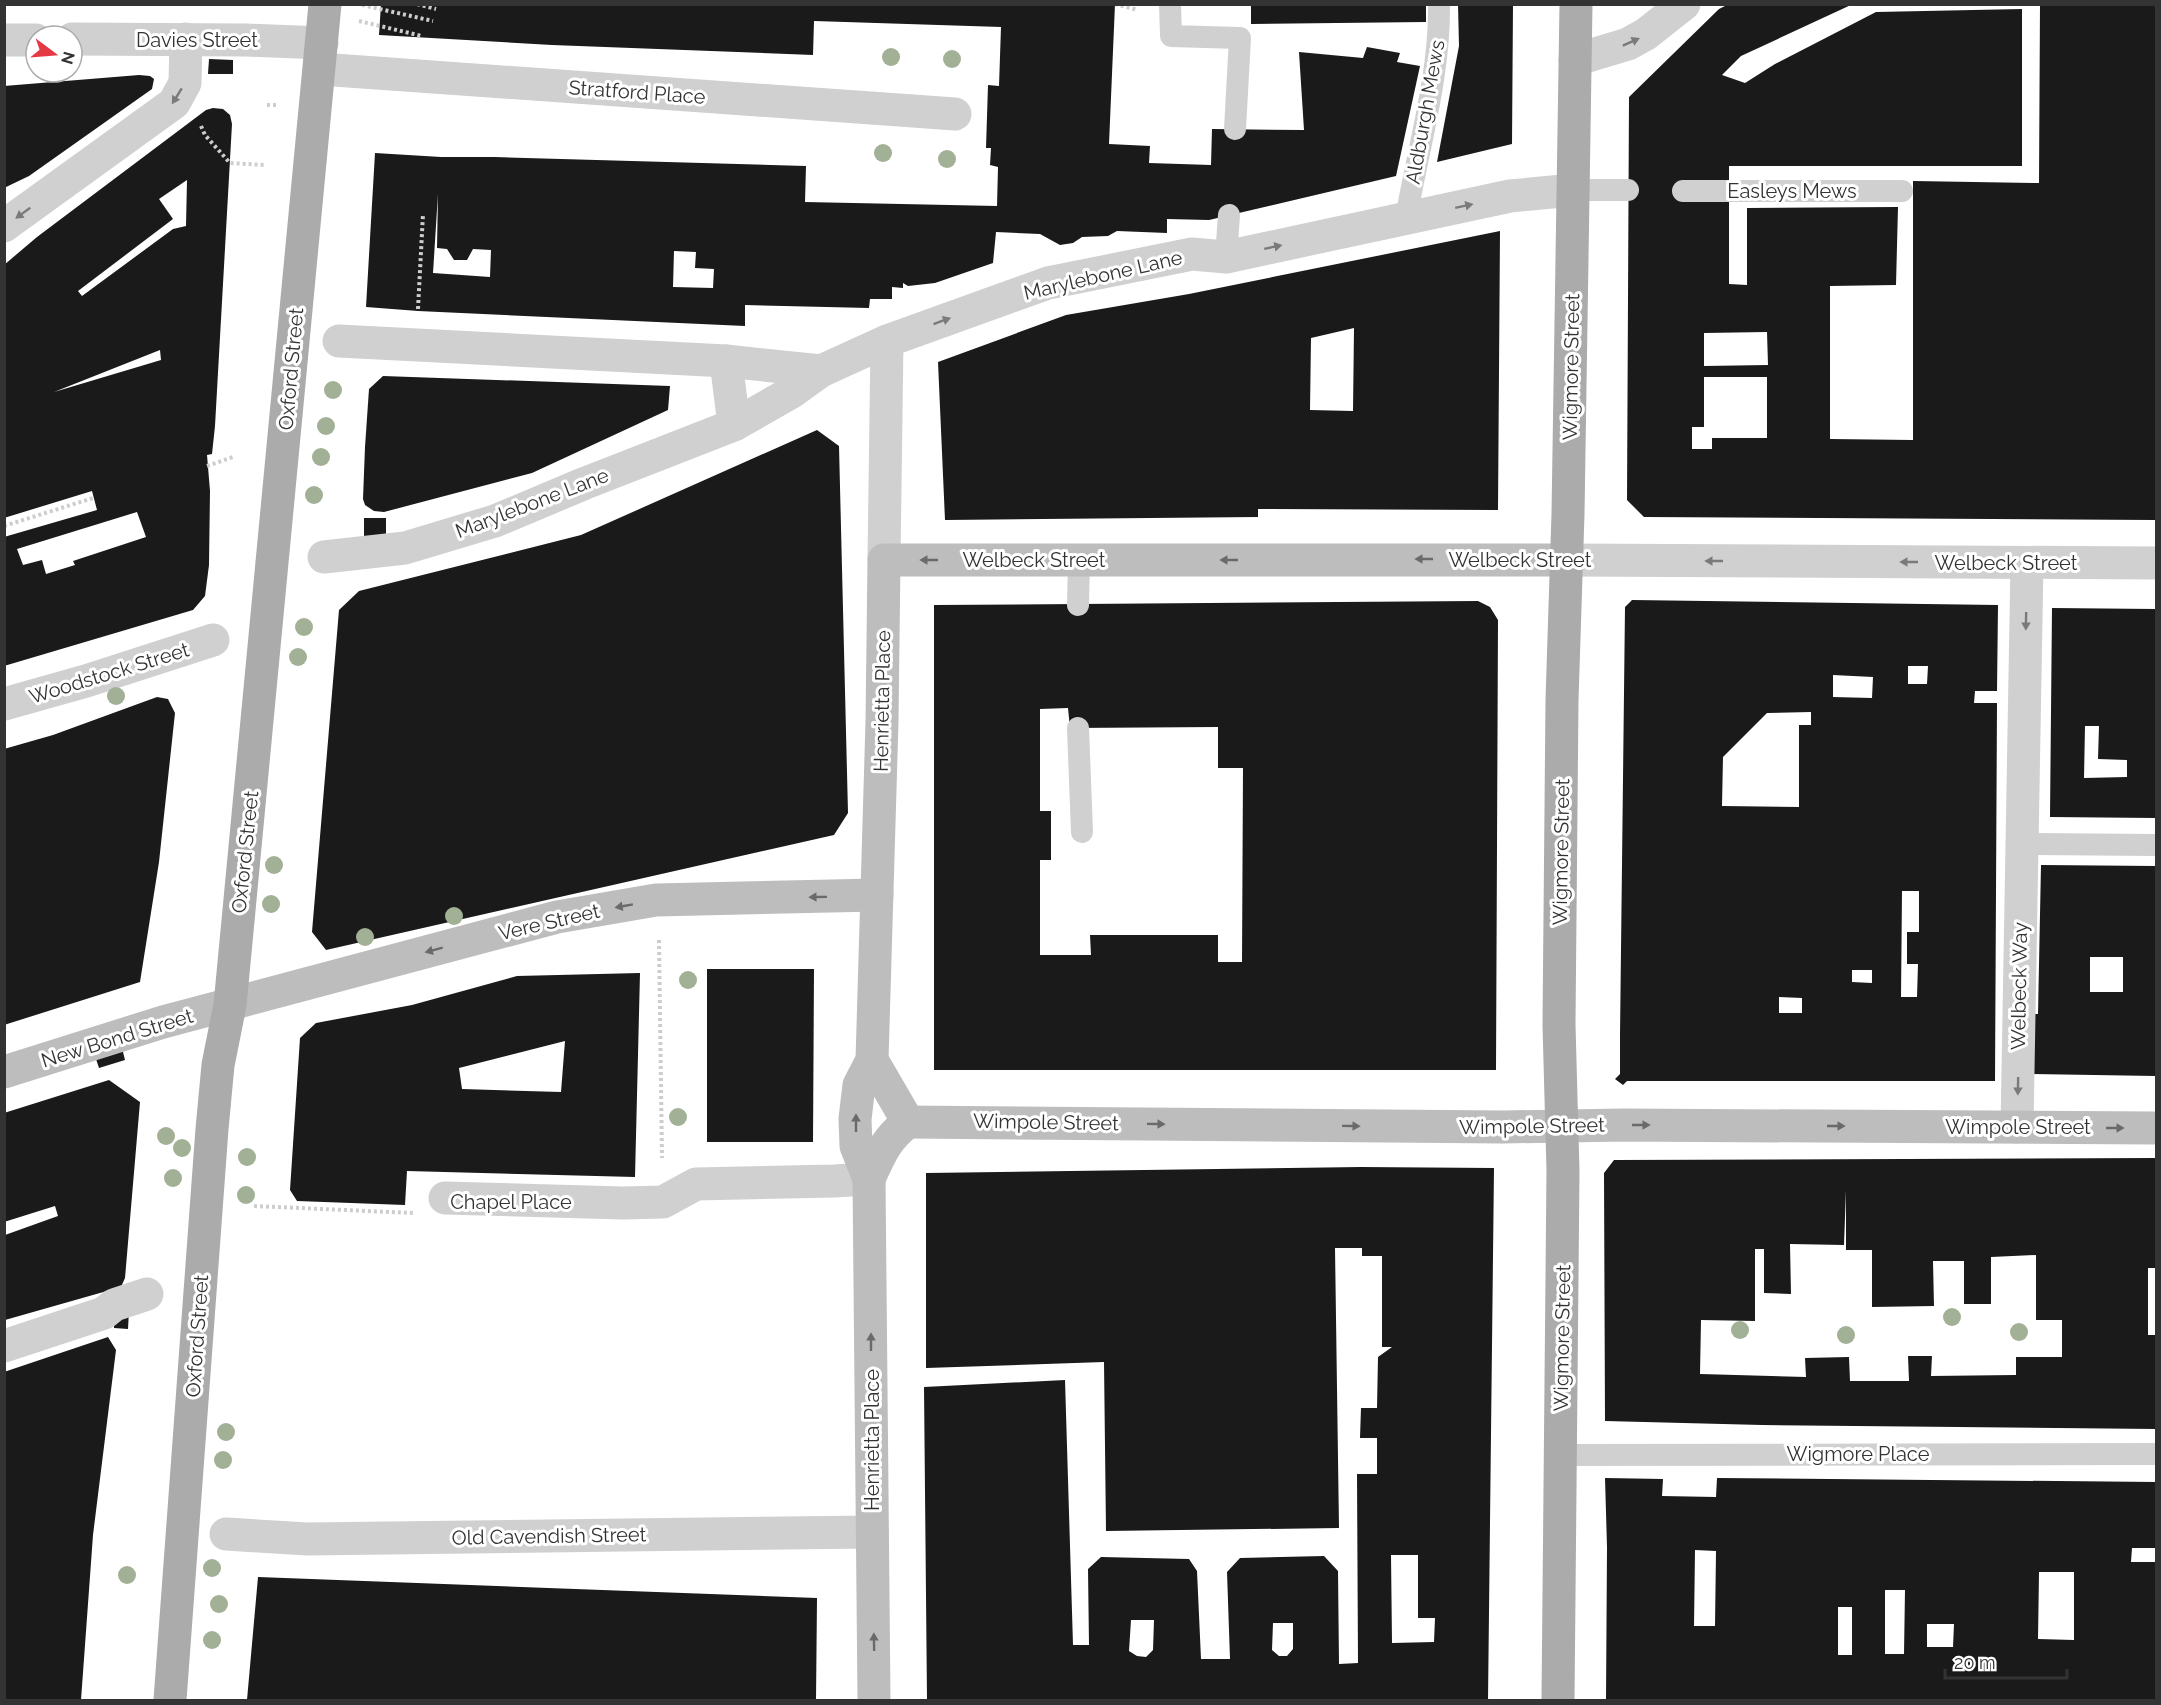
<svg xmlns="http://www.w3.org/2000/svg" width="2161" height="1705" viewBox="0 0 2161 1705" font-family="Raleway,sans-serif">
	<rect width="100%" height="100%" fill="#fff"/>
	<g fill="#1a1a1a" fill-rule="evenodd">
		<path d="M381,4h734l-6,140 41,2 -1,17 62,2 1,-36 92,1 -5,-78 64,6 4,-11 33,6 -3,9 23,4 -24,110 -187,44 -42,-1v14l-50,-2 -9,5 -26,1 -9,6 -13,2 -20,-11 -44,-2 -3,31 -58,20 -27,3 -5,-3v5l-11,-1v12h-22l-1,9 -124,-3v21l-327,-15 -52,-4 9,-154 66,4h54l311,9 -1,36 192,4 1,-39 -8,-2 1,-17h-5l2,-63 11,1 2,-59 -187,-6 -1,34 -261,-10 -173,-10zM438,194l-1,54 10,1 7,11h13l6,-11 18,1 -1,27 -57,-4zM674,251l22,1 -1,16 19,1 -1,19 -40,-1z"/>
		<polygon points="1251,4 1426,4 1426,22 1251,24"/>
		<polygon points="1458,4 1513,4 1512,144 1437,162 1459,46"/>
		<path d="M1729,4h124l-112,52 -19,19 23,8 30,-19 101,-52 146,-3v157h-293v118l18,1v-77l151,-1 -2,78 -66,1v153l83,1v-259l126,2 1,-179h116v516l-512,-3 -17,-17 2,-403 90,-88zM1767,332l1,33 -64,1v-33zM1704,377h63v61h-55v11h-20v-22h12z"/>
		<polygon points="209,59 233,60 233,74 208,74"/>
		<polygon points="139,75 150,76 154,79 152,89 29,176 4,188 4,86"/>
		<path d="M213,108l10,1 7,6 2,9 -17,302 -3,28 -5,1 3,36 -1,74 -4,31 -12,14 -189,56v-129l93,-27 -5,-19 -88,27v-253l33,-28 169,-127zM187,180l-1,46 -13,3 -91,67 -4,-5 95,-72 -14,-20zM160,350l1,10 -107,32zM137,512l9,25 -73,24 2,4 -29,9 -4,-14 -19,5 -6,-16z"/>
		<path d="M1500,231l-2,279 -240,-1v8l-313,3 -7,-158 128,-47 123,-21zM1354,328l-1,83 -43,-1 1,-72z"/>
		<polygon points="383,376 670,386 668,410 532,473 384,512 374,511 365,505 363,499 365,447 369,389"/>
		<polygon points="817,430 839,446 848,813 834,835 326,950 312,932 339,610 359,591 581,535"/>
		<rect x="364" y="518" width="22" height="22"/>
		<path d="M1632,600l366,5 -1,86h-22l-1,12h23l-2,378h-368l-4,4 -8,-6 5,-5v-38l5,-429zM1908,666h20l-1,18h-19zM1833,675l40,2 -1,21 -39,-1zM1811,712v13h-12v82l-77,-1 1,-49 44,-44zM1902,891h17v41h-12v32h11l-1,33h-16zM1852,970h20v13l-20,-1zM1779,997l23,1v15h-23z"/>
		<path d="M1478,601l12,6 8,13 -2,450h-562v-465zM1068,708l2,20 148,-1v41h25l-1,194h-24v-27h-128l1,20h-51v-95h11v-49h-11v-102z"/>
		<path d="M2052,608l104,1v209l-106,-1zM2085,726h14l-1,33 29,1v17l-43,1z"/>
		<polygon points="157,697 168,699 175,713 159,862 140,982 4,1025 4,749 53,735"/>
		<path d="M2041,865l115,1v210l-126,-2 1,-60h7zM2090,957h33v35h-33z"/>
		<polygon points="707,969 814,969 813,1142 707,1142"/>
		<path d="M640,973l-5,204 -228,-6 -2,34 -108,-4 -7,-11 10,-152 16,-15 96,-18 105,-29zM565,1041l-4,51 -99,-3 -3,-21z"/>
		<polygon points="122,1048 125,1060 99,1068 95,1056"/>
		<polygon points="109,1080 140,1102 125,1278 121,1287 5,1320 5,1235 58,1216 55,1206 4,1222 4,1113"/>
		<path d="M2156,1158v110h-8v67h8v94l-394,-4 -157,-4 -1,-248 10,-13zM1846,1190v60h26v57l62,-1 -1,-45h31v43h27v-47l45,-2v65h26v37h-46v18l-85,1 1,-20h-24l1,25h-59l-1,-24 -44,1 1,19 -106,-3 1,-54 54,1v-72h9v44l27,1 -1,-50 54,1z"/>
		<path d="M1361,1167l133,1 -6,532h-561l-3,-313 141,-7 8,265h16l-1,-76 13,-12 88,2 8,12 4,88h29l-3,-87 13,-14 84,-2 14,15 1,93 19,-1 -1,-189h20v-36h-17l1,-30h16l1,-51 14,-10h-10v-91h-20v-8h-27l4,280 -233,3 -2,-169 -178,6v-195zM1391,1555h27v63h17l-1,24 -42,1zM1131,1620h23l-1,30 -7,7 -9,-1 -8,-5zM1273,1623h20v26l-6,7h-8l-7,-6z"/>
		<polygon points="114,1309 129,1310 128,1329 114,1328"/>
		<polygon points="108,1337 116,1350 93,1535 81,1700 4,1700 4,1372"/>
		<path d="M1605,1478l58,1 -1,17 54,1 1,-19 439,4v66h-24l-1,14h25v138h-550l1,-153zM1695,1550l21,1 -1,75h-21zM2039,1572h35v68l-36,-1zM1885,1590h20l-1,64h-19zM1838,1607h14v48h-14zM1927,1624h27l-1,23h-26z"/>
		<polygon points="258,1577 817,1598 816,1700 247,1700"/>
	</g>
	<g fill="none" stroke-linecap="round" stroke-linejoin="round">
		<g stroke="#cdcdcd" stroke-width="4" stroke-dasharray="3 3" stroke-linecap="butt">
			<polyline points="417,4 436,9"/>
			<polyline points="1115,4 1138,10"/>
			<polyline points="362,5 433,21"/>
			<polyline points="359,21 422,36"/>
			<polyline points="267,105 279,105"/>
			<polyline points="201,126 205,135 230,163 264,165"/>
			<polyline points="418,309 423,214"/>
			<polyline points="207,466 233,457"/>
			<polyline points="4,526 93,498"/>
			<polyline points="659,940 662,1158"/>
			<polyline points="254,1206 413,1213"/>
		</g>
		<g stroke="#d0d0d0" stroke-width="22">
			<polyline points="1170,4 1171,36 1240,38 1235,129"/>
			<polyline points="1573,190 1628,190"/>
			<polyline points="1683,191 1902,191"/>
			<path d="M1406,219c12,-71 34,-142 33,-215"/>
			<polyline points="1226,257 1229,215"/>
			<polyline points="1078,605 1079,560"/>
			<polyline points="1078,728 1082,832"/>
			<polyline points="2022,844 2156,845"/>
			<polyline points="1560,1455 2156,1454"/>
		</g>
		<g stroke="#d0d0d0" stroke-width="33">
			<polyline points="72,39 246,40 322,43"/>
			<polyline points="4,40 36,40"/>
			<polyline points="1575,60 1628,44 1646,34 1684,4"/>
			<polyline points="320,69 955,114"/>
			<polyline points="4,226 174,103 185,83 186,39"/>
			<polyline points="339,341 726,361 821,371"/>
			<polyline points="726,361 734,425"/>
			<polyline points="324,557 405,548 495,521 583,484 734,425 792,392 821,371 887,341 1048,283 1192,254 1226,257 1510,196 1573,190"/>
			<polyline points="884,560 887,341"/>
			<polyline points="1566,560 2156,563"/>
			<polyline points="4,704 86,681 213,640"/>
			<polyline points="2017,1127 2027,563"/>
			<polyline points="445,1198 623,1203 663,1202 696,1184 834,1181 869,1179"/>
			<polyline points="4,1346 104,1313 114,1305 147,1294"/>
			<polyline points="226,1534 307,1539 872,1532"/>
		</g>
		<g stroke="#bdbdbd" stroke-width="33">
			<polyline points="872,1060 908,1122"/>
			<polyline points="4,1072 163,1022 557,917 656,900 877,895"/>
			<polyline points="908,1122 1503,1127 1623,1125 2156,1128"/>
			<path d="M869,1179c11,-25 17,-40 39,-57"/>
			<polyline points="874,1700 869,1179 856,1146 855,1119 859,1085 872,1060 882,722 884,560 1566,560"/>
		</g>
		<g stroke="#ababab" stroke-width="33">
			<polyline points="170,1700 212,1129 218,1065 230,1005 325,4"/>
			<polyline points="1558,1700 1563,1171 1559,1025 1562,700 1568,514 1576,4"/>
		</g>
	</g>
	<g fill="#a2b095">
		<circle cx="891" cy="57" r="9"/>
		<circle cx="952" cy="59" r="9"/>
		<circle cx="883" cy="153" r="9"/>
		<circle cx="947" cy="159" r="9"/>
		<circle cx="333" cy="390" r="9"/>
		<circle cx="326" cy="426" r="9"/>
		<circle cx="321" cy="457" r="9"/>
		<circle cx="314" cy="495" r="9"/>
		<circle cx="304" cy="627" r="9"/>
		<circle cx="298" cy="657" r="9"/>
		<circle cx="116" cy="696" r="9"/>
		<circle cx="274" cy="865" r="9"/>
		<circle cx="271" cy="904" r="9"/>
		<circle cx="454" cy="916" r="9"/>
		<circle cx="365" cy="937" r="9"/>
		<circle cx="688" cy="980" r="9"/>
		<circle cx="678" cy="1117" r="9"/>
		<circle cx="166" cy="1136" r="9"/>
		<circle cx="182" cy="1148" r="9"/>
		<circle cx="247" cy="1157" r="9"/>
		<circle cx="173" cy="1178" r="9"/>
		<circle cx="246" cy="1195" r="9"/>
		<circle cx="1952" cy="1317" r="9"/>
		<circle cx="1740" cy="1330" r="9"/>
		<circle cx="2019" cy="1332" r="9"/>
		<circle cx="1846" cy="1335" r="9"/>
		<circle cx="226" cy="1432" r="9"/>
		<circle cx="223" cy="1460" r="9"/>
		<circle cx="212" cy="1568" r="9"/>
		<circle cx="127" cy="1575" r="9"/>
		<circle cx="219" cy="1604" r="9"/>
		<circle cx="212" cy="1640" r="9"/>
	</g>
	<defs><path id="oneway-solid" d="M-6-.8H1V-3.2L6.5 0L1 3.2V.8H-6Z" transform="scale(1.5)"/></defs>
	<g fill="#7a7a7a">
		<use href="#oneway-solid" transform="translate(1631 42) rotate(-24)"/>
		<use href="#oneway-solid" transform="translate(177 96) rotate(122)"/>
		<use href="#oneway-solid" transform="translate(1464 206) rotate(-12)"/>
		<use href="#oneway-solid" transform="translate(23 213) rotate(144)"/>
		<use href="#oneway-solid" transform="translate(1273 247) rotate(-12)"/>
		<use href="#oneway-solid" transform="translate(942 321) rotate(-20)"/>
		<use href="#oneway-solid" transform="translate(1714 561) rotate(-180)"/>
		<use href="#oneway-solid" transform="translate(1909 562) rotate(-180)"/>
		<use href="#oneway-solid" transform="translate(2026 621) rotate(91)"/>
		<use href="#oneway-solid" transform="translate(2018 1086) rotate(91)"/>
	</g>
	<g fill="#6a6a6a">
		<use href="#oneway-solid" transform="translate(1424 559) rotate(180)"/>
		<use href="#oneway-solid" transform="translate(929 560) rotate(-180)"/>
		<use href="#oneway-solid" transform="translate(1229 560) rotate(180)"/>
		<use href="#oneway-solid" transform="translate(818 897) rotate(179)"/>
		<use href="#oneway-solid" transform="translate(624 906) rotate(170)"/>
		<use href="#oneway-solid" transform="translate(434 950) rotate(165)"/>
		<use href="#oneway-solid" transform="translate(856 1123) rotate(-90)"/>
		<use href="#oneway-solid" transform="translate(1156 1124) rotate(1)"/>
		<use href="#oneway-solid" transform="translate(1641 1125)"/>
		<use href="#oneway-solid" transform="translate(1351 1126) rotate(1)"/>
		<use href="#oneway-solid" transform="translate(1836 1126)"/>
		<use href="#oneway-solid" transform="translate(2115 1128)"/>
		<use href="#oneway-solid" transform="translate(871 1342) rotate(-90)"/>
		<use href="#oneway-solid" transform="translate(874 1642) rotate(-91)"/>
	</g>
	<g text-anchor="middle" stroke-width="6" stroke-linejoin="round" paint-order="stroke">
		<g font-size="20" fill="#333" stroke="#fff">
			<text x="197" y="47">Davies Street</text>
			<text transform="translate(637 92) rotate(4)" y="7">Stratford Place</text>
			<text transform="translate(1425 112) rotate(-80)" y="7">Aldburgh Mews</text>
			<text x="1792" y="198">Easleys Mews</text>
			<text transform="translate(1103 275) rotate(-13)" y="7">Marylebone Lane</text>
			<text transform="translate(1571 367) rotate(-89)" y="7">Wigmore Street</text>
			<text transform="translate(291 369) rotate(-85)" y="7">Oxford Street</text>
			<text transform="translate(532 503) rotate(-21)" y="7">Marylebone Lane</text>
			<text x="1034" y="567">Welbeck Street</text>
			<text x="1520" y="567">Welbeck Street</text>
			<text x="2006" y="570">Welbeck Street</text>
			<text transform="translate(109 673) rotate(-17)" y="7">Woodstock Street</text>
			<text transform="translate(882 701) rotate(-89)" y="7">Henrietta Place</text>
			<text transform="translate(245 852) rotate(-84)" y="7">Oxford Street</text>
			<text transform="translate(1561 852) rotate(-89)" y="7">Wigmore Street</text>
			<text transform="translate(549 922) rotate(-13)" y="7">Vere Street</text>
			<text transform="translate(2019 986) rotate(-89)" y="7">Welbeck Way</text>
			<text transform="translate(117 1038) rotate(-17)" y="7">New Bond Street</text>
			<text transform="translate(1046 1122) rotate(1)" y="7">Wimpole Street</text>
			<text transform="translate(1532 1126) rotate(-1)" y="7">Wimpole Street</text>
			<text x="2018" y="1134">Wimpole Street</text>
			<text x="511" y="1209">Chapel Place</text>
			<text transform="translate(197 1336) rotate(-86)" y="7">Oxford Street</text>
			<text transform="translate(1562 1338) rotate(-89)" y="7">Wigmore Street</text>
			<text transform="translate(872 1440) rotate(-90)" y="7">Henrietta Place</text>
			<text x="1858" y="1461">Wigmore Place</text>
			<text transform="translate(549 1536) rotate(-1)" y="7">Old Cavendish Street</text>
		</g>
	</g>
	<rect width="2161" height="1705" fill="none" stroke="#333333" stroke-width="12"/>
	<g transform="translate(54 54) rotate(106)"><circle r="28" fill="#ffffff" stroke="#adadad" stroke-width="1.5"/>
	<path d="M0-4.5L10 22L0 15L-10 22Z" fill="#e63946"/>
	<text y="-9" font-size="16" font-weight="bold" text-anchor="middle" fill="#333333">N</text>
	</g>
	<path d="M1945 1669v9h122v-9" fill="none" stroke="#333333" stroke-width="3"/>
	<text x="1954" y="1669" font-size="18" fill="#333333" stroke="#ffffff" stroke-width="4.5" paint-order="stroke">20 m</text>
</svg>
